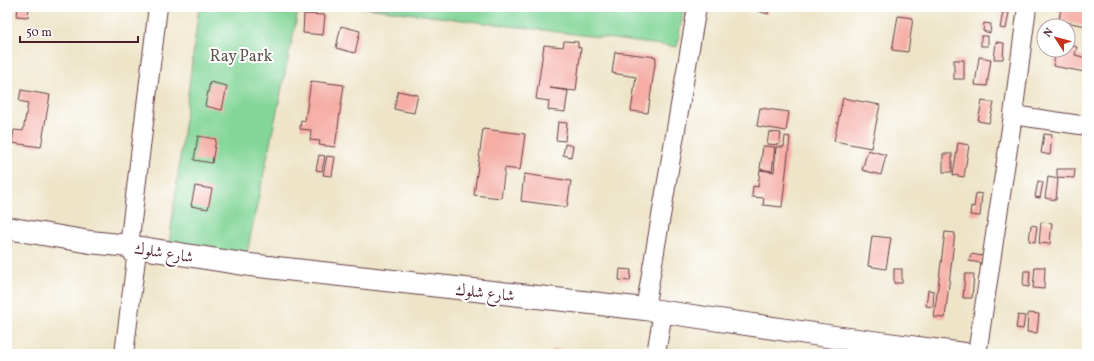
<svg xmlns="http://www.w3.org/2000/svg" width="1094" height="361" viewBox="0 0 1094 361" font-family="Vollkorn,Amiri,serif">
	<rect width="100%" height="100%" fill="#fff"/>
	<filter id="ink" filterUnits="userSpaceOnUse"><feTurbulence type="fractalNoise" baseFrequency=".025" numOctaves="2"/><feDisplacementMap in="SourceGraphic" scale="8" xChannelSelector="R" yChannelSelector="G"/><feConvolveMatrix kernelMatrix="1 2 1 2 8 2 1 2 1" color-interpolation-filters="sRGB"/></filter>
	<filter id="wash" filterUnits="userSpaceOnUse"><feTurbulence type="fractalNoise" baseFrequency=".012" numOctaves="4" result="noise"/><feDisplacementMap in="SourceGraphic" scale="16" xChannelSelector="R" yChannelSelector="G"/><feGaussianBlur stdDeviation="0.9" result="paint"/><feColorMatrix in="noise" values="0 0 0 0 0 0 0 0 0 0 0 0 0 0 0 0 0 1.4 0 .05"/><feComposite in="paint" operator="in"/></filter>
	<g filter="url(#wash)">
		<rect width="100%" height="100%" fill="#eee5c9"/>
		<g fill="#83d698" stroke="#667a62">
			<polygon points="199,7 299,7 246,257 169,245"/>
			<polygon points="359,7 684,7 677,47"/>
		</g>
		<g id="blocks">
			<g fill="#f5ada5">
				<polygon points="18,7 29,7 28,17 17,16"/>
				<polygon points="745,7 770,7 768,14"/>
				<polygon points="1061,7 1082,7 1081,10 1087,11 1087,26 1059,21"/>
				<polygon points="1003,12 1009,13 1006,29 1000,28"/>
				<polygon points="304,14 325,15 323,35 303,33"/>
				<polygon points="898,16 913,18 908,52 892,50"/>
				<polygon points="984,23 991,24 990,33 983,31"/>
				<polygon points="341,26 360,31 355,53 336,48"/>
				<rect x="981" y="36" width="7" height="10"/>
				<polygon points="564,41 578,42 578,47 581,48 576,91 550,88 568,91 565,112 548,110 549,101 536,99 544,45 563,47"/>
				<polygon points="996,42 1004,43 1003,59 994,59"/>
				<polygon points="1068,45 1077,47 1075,55 1087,58 1085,72 1053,66 1056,51 1067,53"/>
				<polygon points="615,52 656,57 648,113 631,111 636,77 612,73"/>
				<polygon points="979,57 991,59 987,86 975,85"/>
				<rect x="954" y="60" width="10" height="19"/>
				<polygon points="311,81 344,85 335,147 319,145 320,141 310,140 311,130 300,129 301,120 305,121"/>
				<polygon points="210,82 227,86 222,110 205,106"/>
				<polygon points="21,90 50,95 41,147 12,143 14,130 23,131 28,103 19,101"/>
				<polygon points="398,91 418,95 414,113 394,109"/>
				<polygon points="843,98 880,105 871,148 834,141"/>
				<polygon points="982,101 994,103 989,123 978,121"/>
				<polygon points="760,108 789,112 786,131 757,126"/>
				<polygon points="558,122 567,123 565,141 556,140"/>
				<polygon points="483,129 525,134 520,170 505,168 501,198 474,195"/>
				<polygon points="769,132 781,133 779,145 767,144"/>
				<polygon points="1044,134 1052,135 1050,155 1041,153"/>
				<polygon points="198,136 216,139 212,163 194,160"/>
				<polygon points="785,136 790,137 782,207 763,205 764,198 752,197 753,186 758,187 760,170 774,172 776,147 784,147"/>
				<polygon points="958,143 969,145 964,177 953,175"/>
				<polygon points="565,144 573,146 571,157 563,155"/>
				<polygon points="763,146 775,147 772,171 760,169"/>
				<polygon points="868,150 886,155 881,175 862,170"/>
				<rect x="943" y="154" width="9" height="18"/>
				<polygon points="319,155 325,156 322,171 316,170"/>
				<polygon points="327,156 335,157 332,176 323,175"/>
				<polygon points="1057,169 1075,169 1074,178 1057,177"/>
				<polygon points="524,174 571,181 567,207 521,201"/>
				<polygon points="1048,177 1058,179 1056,200 1045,198"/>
				<polygon points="1038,181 1043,182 1040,198 1035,197"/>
				<polygon points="195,186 212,189 208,209 191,206"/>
				<polygon points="976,193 982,194 980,216 970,215 971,206 974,207"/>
				<polygon points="1041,222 1052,223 1050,244 1039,243"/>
				<polygon points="1031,225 1037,226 1035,242 1029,241"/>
				<polygon points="945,232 955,233 945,318 934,317"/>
				<polygon points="872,236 891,238 886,269 868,266"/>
				<polygon points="971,254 983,256 981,263 969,261"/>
				<polygon points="1035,267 1045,267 1044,289 1033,288"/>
				<polygon points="620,269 631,270 630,281 619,280"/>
				<rect x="894" y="269" width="8" height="14"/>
				<polygon points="1024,271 1030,271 1029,287 1023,286"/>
				<polygon points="965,274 974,274 972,298 963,298"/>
				<polygon points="928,290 934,291 933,307 926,306"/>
				<polygon points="1028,313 1039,314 1037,333 1027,332"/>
				<polygon points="1018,315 1025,316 1023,329 1016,328"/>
				<polygon points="553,349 568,351 568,354 552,354"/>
				<polygon points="592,351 601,352 601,354 592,354"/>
			</g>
		</g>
	</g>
	<g filter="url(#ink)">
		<use href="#blocks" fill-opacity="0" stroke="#633d43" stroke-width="1"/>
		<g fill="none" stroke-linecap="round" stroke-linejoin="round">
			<defs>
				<g id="minor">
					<polyline points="1013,115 1087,126"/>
					<polyline points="645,309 697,7"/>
					<polyline points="124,354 136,259 129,246 158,7"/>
					<polyline points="656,354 663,312"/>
					<polyline points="977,354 1013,115 1027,7"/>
				</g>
				<polyline id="tertiary" points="7,228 90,242 129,246 250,265 645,309 834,337 964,354"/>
			</defs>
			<use href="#minor" stroke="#633d43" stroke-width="20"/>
			<use href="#tertiary" stroke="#633d43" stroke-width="24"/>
			<use href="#minor" stroke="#fff" stroke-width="18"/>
			<use href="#tertiary" stroke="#fff" stroke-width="22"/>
		</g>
	</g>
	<g text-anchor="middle" stroke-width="4" stroke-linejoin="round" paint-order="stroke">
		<g font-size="16" fill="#5b564c" stroke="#fff">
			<text x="241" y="61">Ray Park</text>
		</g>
		<g font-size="16" fill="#4a1f2b" stroke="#fff">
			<text transform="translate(164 252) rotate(9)" y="6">شارع شلوك</text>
			<text transform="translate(485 292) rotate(6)" y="6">شارع شلوك</text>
		</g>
	</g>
	<rect width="1094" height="361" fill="none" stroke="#fff" stroke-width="24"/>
	<g transform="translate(1056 38) rotate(306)"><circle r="19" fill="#ffffff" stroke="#b7a5aa"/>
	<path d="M0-3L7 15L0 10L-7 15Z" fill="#c8321e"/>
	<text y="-6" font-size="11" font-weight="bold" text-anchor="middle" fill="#4a1f2b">N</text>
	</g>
	<path d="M20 36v6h118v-6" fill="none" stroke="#4a1f2b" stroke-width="2"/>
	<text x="26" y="36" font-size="12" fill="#4a1f2b" stroke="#ffffff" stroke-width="3" paint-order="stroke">50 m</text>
</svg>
